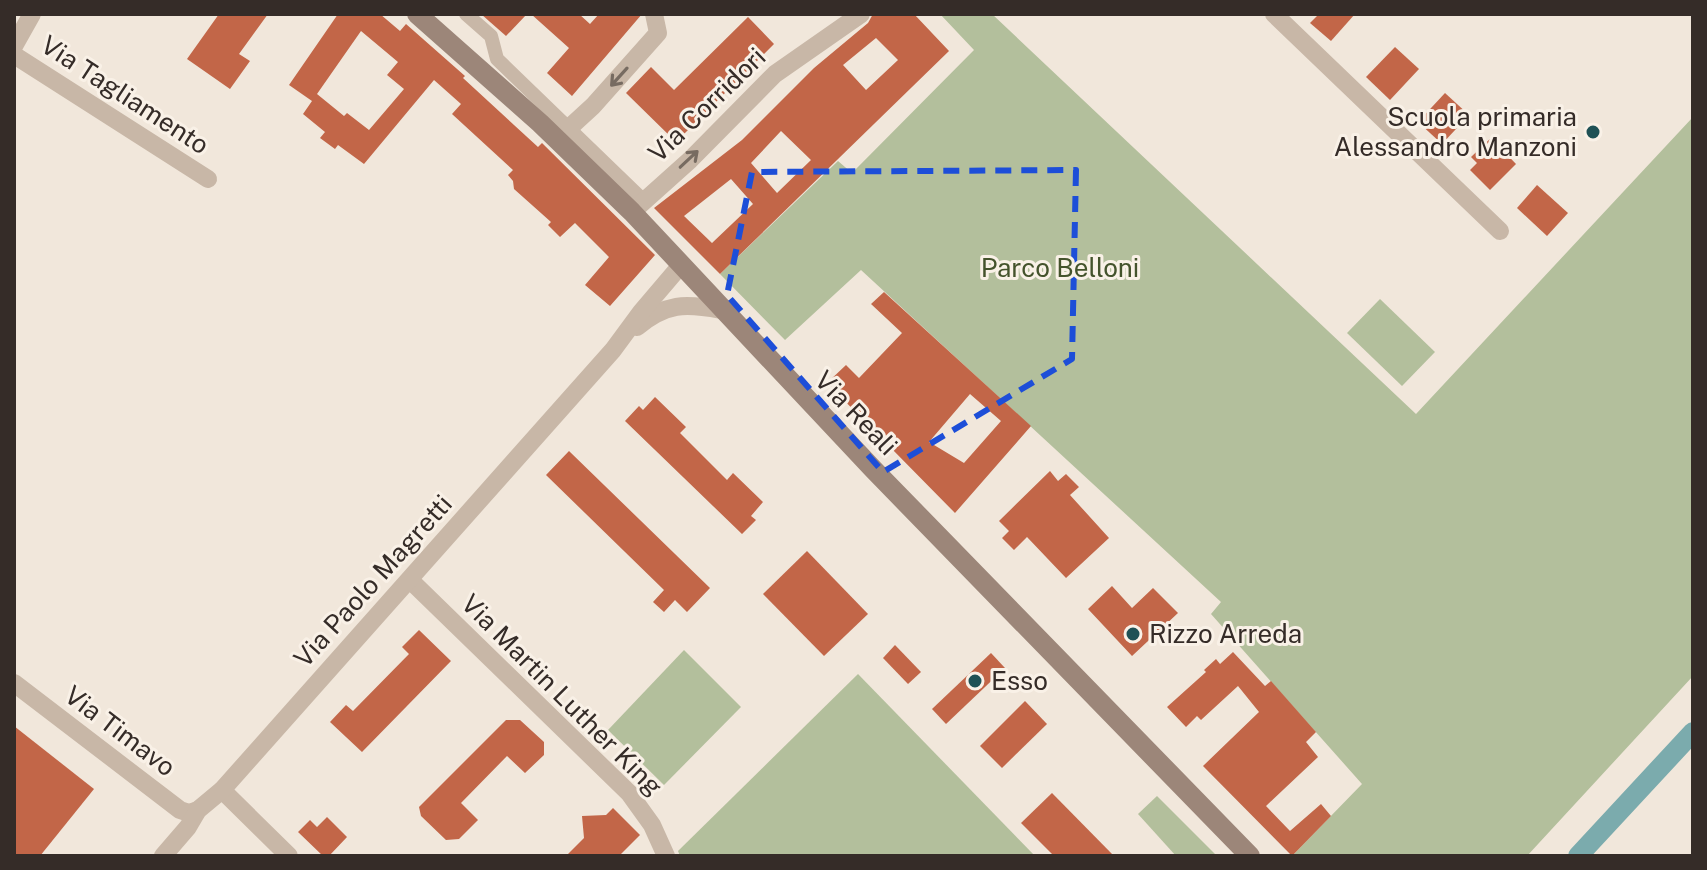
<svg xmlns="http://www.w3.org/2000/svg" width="1707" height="870" viewBox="0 0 1707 870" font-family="'Public Sans',sans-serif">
	<rect width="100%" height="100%" fill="#f1e7db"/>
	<g fill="#b3bf9c">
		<polygon points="940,14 992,14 1416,414 1693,117 1693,676 1527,856 1292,856 1362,784 1211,614 1221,602 861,270 785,340 720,274 838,161 852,173 974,50"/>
		<polygon points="1380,299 1435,352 1402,386 1347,333"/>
		<polygon points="684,650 741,707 664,785 608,730"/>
		<polygon points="858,674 1035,856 680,856 678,851"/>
		<polygon points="1157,796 1217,856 1176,856 1138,814"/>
	</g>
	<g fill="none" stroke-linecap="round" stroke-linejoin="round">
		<polyline stroke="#7babad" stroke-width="20" points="1578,856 1693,732"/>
	</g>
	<g fill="#c26648" fill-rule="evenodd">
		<polygon points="219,14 268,14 239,54 250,61 230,89 187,59"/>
		<path d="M338,14h42l20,17 6,-7 59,52 -2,2 75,69 4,-4 113,112 -45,51 -25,-21 24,-28 -34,-34 -15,14 -12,-12 3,-3 -37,-33 -1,-8 -5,-6 5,-5 -61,-56 9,-10 -27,-24 -70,84 -26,-19 -3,4 -15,-11 5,-6 -22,-18 9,-13 -23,-16zM361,31l37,31 -11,13 17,14 -35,41 -22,-17 -3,3 -27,-22z"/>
		<polygon points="481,14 527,14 506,36"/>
		<polygon points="531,14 579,14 590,24 599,14 642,14 572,96 547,73 569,48"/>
		<path d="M873,14h41l35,37 -229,223 -66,-66 88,-68 72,-72 54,-45zM876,38l22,22 -32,30 -23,-25zM781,131l30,29 -34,33 -26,-30zM731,179l22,25 -41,39 -28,-27z"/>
		<polygon points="1319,14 1355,14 1331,41 1310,23"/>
		<polygon points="748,17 774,44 676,142 626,93 651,67 674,90"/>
		<polygon points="1395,47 1419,69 1390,100 1366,77"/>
		<polygon points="1445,93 1469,115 1442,144 1418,122"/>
		<polygon points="1491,138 1516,164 1490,190 1470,170 1477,163 1471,157"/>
		<polygon points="1537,185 1568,213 1547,236 1517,208"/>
		<path d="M884,292l147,134 -76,87 -128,-130 19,-18 13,13 43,-45 -31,-29zM970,394l31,27 -37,42 -35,-21z"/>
		<polygon points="655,397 686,427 680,433 727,480 733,473 763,502 751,516 756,520 742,534 625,421 639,406 643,410"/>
		<polygon points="569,451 710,588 687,612 675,600 664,612 653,602 664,590 546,475"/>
		<polygon points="1050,471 1058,481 1066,474 1079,487 1070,495 1109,538 1066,578 1027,537 1014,550 1002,538 1009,531 999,521"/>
		<polygon points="807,551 868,614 824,656 763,594"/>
		<polygon points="1112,586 1132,608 1153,588 1178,613 1132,656 1088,609"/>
		<polygon points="419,630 451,661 362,752 330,722 346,705 353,711 409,654 402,647"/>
		<polygon points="895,645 921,672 908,684 883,658"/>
		<polygon points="1233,652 1265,686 1271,681 1316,732 1306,742 1318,757 1266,806 1290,831 1321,804 1331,816 1292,856 1203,766 1259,712 1238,686 1201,720 1197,716 1186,727 1167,707 1206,672 1204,670 1216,659 1220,664"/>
		<polygon points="991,653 1005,668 946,724 932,709"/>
		<polygon points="1025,701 1047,724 1002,768 980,746"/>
		<polygon points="506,720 520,720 544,742 544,755 525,773 507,756 461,803 478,820 459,839 446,840 421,816 419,807"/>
		<polygon points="14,726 94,789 40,856 14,856"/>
		<polygon points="1052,793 1114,856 1054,856 1021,823"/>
		<polygon points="613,808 640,835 619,856 566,856 584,838 582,816 606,815"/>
		<polygon points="327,817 347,837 329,856 323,856 298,832 310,820 317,827"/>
	</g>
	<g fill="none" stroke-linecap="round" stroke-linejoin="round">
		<polyline stroke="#c8b7a7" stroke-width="14" points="466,14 491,36 497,59 644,201"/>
		<g stroke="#c8b7a7" stroke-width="18">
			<polyline points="1274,14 1500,231"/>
			<polyline points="14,46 32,14"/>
			<polyline points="14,55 208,179"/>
			<polyline points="557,139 593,106 658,33 654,14"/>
			<polyline points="632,212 690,160 775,74 861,14"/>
			<path d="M637,327c29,-24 48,-24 84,-17"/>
			<polyline points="410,580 629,793 652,825 666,856"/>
			<polyline points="14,683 180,810 189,813 198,810"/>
			<polyline points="222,790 289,856"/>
			<polyline points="163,856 188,827 198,810 222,790 613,350 641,312 681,265"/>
		</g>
		<polyline stroke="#9c8679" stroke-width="20" points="417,14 540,123 632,212 873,469 1250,856"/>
	</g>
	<defs><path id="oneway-shaft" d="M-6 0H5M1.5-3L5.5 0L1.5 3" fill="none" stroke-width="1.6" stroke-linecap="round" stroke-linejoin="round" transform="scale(2)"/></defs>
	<g stroke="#776b61">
		<use href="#oneway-shaft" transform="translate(619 77) rotate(132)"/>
		<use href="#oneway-shaft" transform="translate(689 159) rotate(-43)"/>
	</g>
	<path fill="none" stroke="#1d4ed8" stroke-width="6" stroke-dasharray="16 10" stroke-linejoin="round" d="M1076,170l-4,189 -189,113 -156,-177 25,-123z"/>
	<g fill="#1f5155" stroke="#f9f1e7" stroke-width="3">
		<circle cx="1593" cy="132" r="8"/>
		<circle cx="1133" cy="634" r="8"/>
		<circle cx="975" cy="681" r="8"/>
	</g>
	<g text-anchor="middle" stroke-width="6" stroke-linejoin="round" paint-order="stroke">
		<g font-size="26" fill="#352c28" stroke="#f9f1e7">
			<text transform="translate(125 95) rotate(33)" y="9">Via Tagliamento</text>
			<text transform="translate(707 105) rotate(-44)" y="9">Via Corridori</text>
			<text transform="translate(856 413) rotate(46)" y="9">Via Reali</text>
			<text transform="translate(373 581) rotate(-48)" y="9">Via Paolo Magretti</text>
			<text transform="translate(562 695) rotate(45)" y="9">Via Martin Luther King</text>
			<text transform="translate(120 731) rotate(37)" y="9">Via Timavo</text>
		</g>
		<g font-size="26" fill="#352c28" stroke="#f9f1e7" text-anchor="start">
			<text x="1577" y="126" text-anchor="end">Scuola primaria<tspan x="1577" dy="30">Alessandro Manzoni</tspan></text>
			<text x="1149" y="643">Rizzo Arreda</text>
			<text x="991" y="690">Esso</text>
		</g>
		<g font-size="26" fill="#44532c" stroke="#f9f1e7">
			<text x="1060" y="277">Parco Belloni</text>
		</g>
	</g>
	<rect width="1707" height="870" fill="none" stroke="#352c28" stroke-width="32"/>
</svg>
